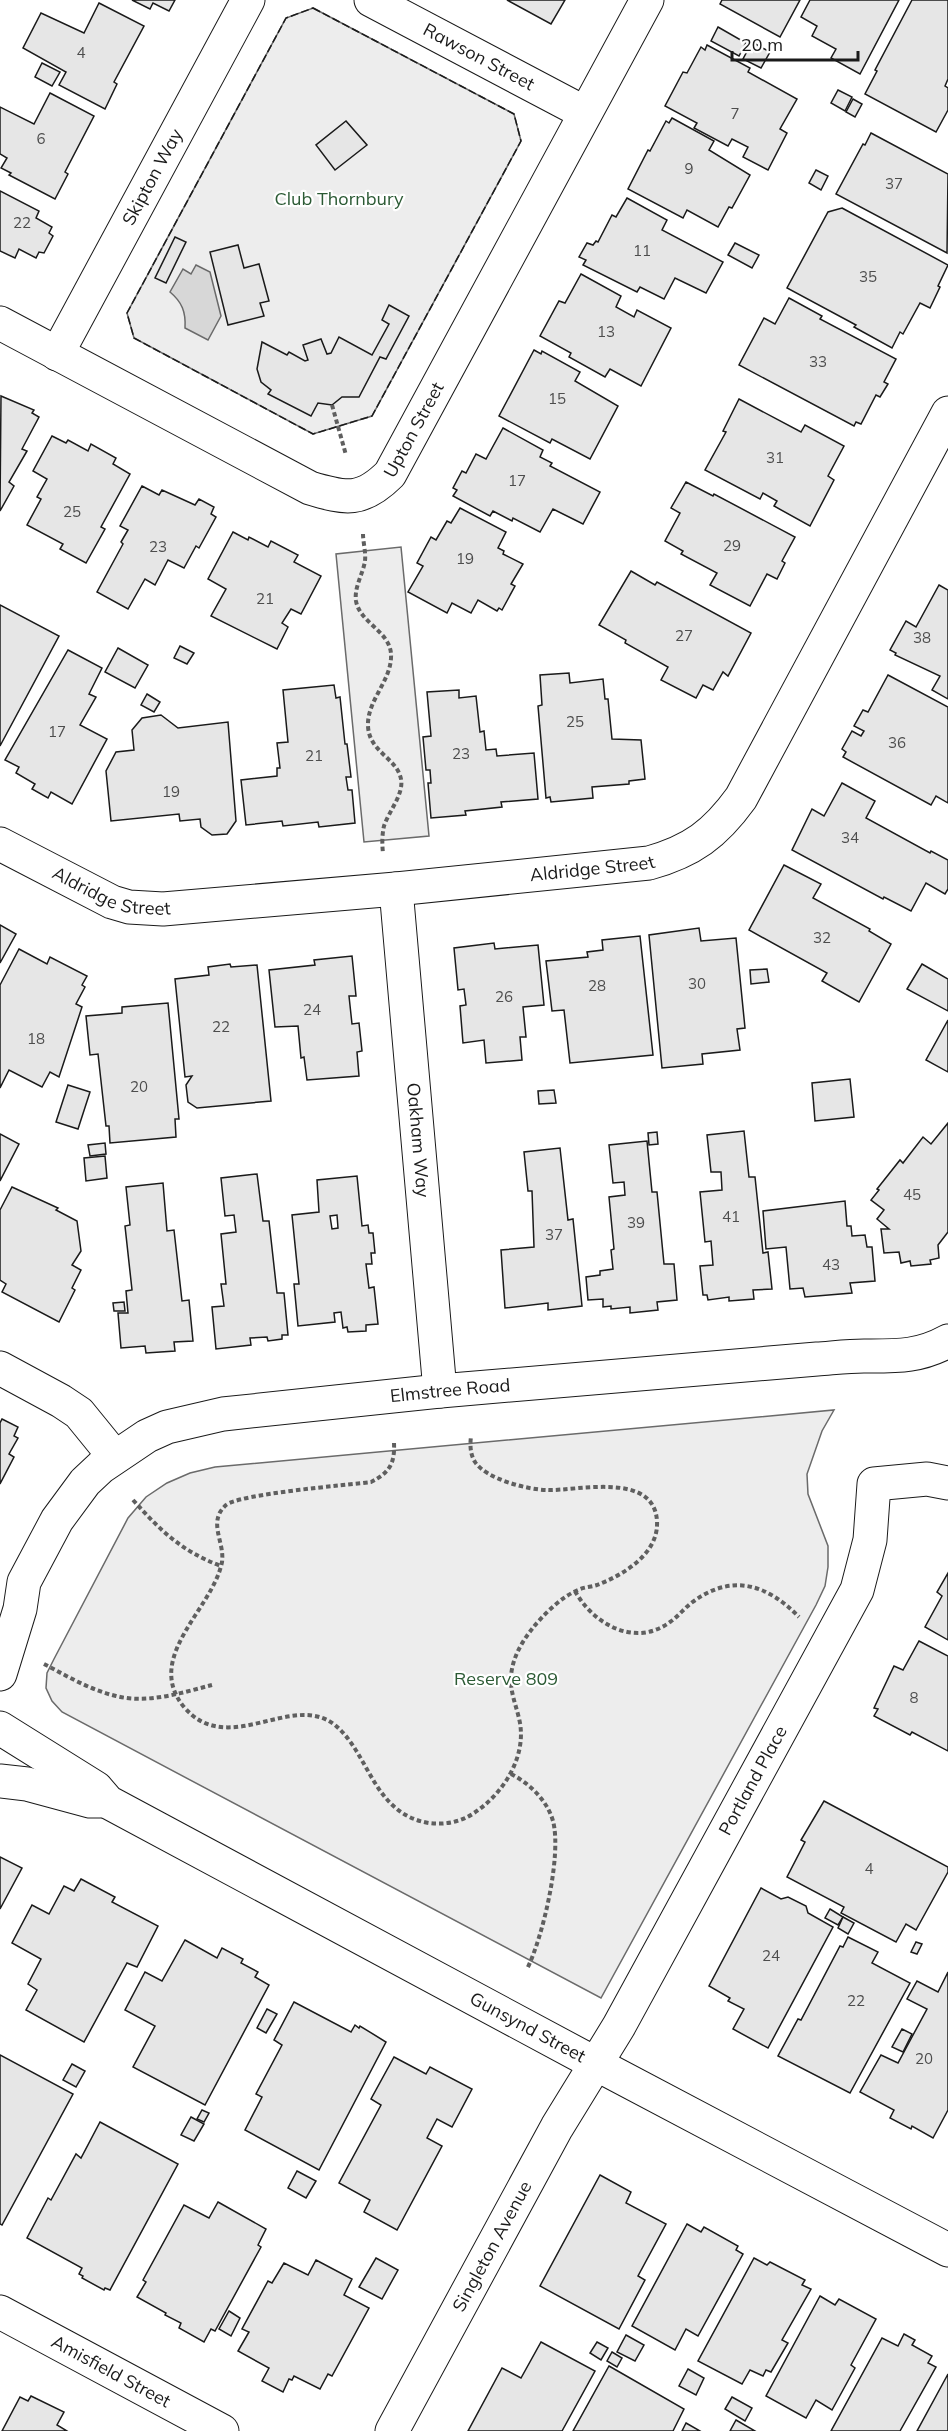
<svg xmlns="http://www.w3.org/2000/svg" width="948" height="2431" viewBox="0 0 948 2431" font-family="Mulish,sans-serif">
	<rect width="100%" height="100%" fill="#fff"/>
	<g fill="#ededed" stroke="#6a6a6a" stroke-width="1.5">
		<polygon points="313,8 514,114 521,141 372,416 313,434 134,338 127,313 286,18"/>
		<polygon points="401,547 429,836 364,842 336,554"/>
		<polygon points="834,1410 822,1431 807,1474 808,1494 828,1546 828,1567 825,1586 816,1605 601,1998 62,1712 52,1701 46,1688 47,1673 54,1659 128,1518 146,1497 167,1483 190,1473 215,1467"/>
	</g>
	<path fill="#d7d7d7" stroke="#6a6a6a" stroke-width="1.5" d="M196,265l14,7 11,44 -13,24 -23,-12c1,-16 -3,-26 -15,-36l13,-23 8,5z"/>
	<g fill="#e6e6e6" stroke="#1a1a1a" stroke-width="1.5" fill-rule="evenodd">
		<polygon points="132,0 175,0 169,11 153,3 150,9"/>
		<polygon points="507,0 565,0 551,24"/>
		<polygon points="722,0 800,0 780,37 720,4"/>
		<polygon points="810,0 899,0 860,74 831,58 836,49 812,36 817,26 801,17"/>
		<polygon points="912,0 948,0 948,79 945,86 948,88 948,110 936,132 865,94 877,71 875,70"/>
		<polygon points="99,3 144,26 114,82 117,84 105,109 59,85 66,72 23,48 41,13 84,33"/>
		<polygon points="718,27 746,43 739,56 711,41"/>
		<polygon points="752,42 770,52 761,68 743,59"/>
		<polygon points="707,45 750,68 748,72 797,99 780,129 787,133 768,170 743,157 748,147 732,139 728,146 694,128 697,123 665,106 683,72 687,73 701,47 705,50"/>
		<polygon points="42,63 60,72 52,86 35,77"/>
		<polygon points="838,90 852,97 845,111 831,103"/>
		<polygon points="50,93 94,116 65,172 68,174 55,199 9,175 11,173 1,168 7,158 0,154 0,107 34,124"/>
		<polygon points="853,99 862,104 855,117 846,112"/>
		<polygon points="672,118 714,141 709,150 750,175 732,208 729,207 718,227 687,210 683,218 628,189 648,150 650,151 666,121 669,123"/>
		<polygon points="346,121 367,145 335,170 316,145"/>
		<polygon points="871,133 948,174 947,253 836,194 863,144 865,145"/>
		<polygon points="816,170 828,176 821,190 809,183"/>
		<polygon points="0,191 39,211 36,218 52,227 49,233 53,236 44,253 39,252 36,258 19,249 15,258 0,251"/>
		<polygon points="627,198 667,220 662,230 723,262 706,293 675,278 664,299 640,287 637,292 583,265 586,260 579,257 587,243 593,245 596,241 598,242 612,215 616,217"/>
		<polygon points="842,208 948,265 938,286 940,287 930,308 920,303 903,334 900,332 892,348 854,327 856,325 787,288 828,212"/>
		<polygon points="175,237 186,242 166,283 155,278"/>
		<polygon points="735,243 759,255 752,268 728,255"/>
		<polygon points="238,245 244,268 259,264 269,301 260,303 264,316 228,325 210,252"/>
		<polygon points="581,274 621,296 616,307 634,317 637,310 671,328 641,386 610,369 605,377 569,357 571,353 540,336 559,301 565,303"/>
		<polygon points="789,298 822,316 820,319 896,359 884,382 888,384 880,397 876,395 861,424 856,422 854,426 739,365 764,318 775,324"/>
		<polygon points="389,305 409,316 386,359 380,357 359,397 342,397 332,405 318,403 311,416 268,394 271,390 261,382 257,369 262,342 287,355 289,352 305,361 308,360 303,345 321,339 327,354 331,353 339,337 372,355 389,324 382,320"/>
		<polygon points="534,350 541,354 542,351 580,372 575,381 618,406 590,459 552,439 550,443 499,416"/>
		<polygon points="1,396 34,410 32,413 39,417 22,449 27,451 9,482 14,486 0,511"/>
		<polygon points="739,399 801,432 805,425 844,446 828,476 834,480 810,526 774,506 777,501 763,493 760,499 705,470 726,432 723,431"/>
		<polygon points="503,428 543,450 540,457 552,463 550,466 600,492 583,524 553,509 540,532 513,518 512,521 493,511 490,516 453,496 457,490 453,488 462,471 466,473 476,454 486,459"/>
		<polygon points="52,436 66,443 68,440 88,451 91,444 116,458 113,464 130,474 101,527 105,529 86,563 60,549 63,544 27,525 41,499 37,497 47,479 33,471"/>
		<polygon points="686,482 713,496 714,494 795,537 782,561 785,563 777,579 767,574 750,606 710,585 717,573 681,554 683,551 665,541 680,513 671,508"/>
		<polygon points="142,486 159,495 162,490 195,505 199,499 214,507 211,514 216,517 199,548 196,546 184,568 168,560 155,585 145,579 128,609 97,592 123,544 121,542 128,530 120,526"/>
		<polygon points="460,508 506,532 498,548 504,551 503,554 523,564 511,584 515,586 502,610 499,608 497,611 478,600 471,613 452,603 447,613 408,592 423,566 417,563 431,537 436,540 447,521 451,523"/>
		<polygon points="233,532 248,540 249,537 268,547 271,541 298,555 294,562 321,576 301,614 291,609 282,623 288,627 277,649 211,616 226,589 208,579"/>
		<polygon points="631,571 655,585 657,582 751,633 728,676 723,672 713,690 703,685 696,698 661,680 668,667 625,643 626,640 599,625"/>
		<polygon points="939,585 948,590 948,699 932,690 940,676 895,655 896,653 890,650 906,621 916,627"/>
		<polygon points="0,605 59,636 0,746"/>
		<polygon points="180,646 194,653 187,664 174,658"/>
		<polygon points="118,648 148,665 135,688 105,672"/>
		<polygon points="68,650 102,668 89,694 96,697 80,725 107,739 72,804 51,792 48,798 32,789 35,784 16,773 19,767 5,760"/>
		<polygon points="569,673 570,683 603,679 605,699 608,699 612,739 641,740 645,779 629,781 629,784 592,787 593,798 551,802 550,797 546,798 538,706 542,705 540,675"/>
		<polygon points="888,675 948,707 948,803 936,796 931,805 843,757 846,752 842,749 852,731 861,736 864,731 854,726 863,710 868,712"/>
		<polygon points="334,685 336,698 340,697 345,744 347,744 351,777 346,777 348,790 352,790 355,823 319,827 318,822 283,826 282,821 246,825 241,780 277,776 277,768 280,768 277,743 288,742 283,690"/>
		<polygon points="459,690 459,698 476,696 480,732 484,731 486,750 496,749 497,756 534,753 538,799 501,802 502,807 465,811 466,815 431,818 428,783 431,783 430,770 426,770 423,737 431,736 427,692"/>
		<polygon points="147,694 160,702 154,712 141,705"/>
		<polygon points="161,715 178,728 228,722 236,821 227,834 212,835 201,827 200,819 180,821 179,814 111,821 106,771 116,752 134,750 132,730 142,718"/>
		<polygon points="842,783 875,801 866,818 930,853 931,851 948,860 948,889 945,894 926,883 911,911 884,897 883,899 792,850 812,809 824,816"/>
		<polygon points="784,865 821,884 813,898 870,929 869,931 891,944 859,1002 822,981 827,973 749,930"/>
		<polygon points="0,925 16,934 0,963"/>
		<polygon points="699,928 701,941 736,938 745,1028 737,1029 740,1050 702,1054 703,1064 662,1068 649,935"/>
		<polygon points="640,936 653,1055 570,1063 564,1010 552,1011 546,961 588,957 587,952 603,950 602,940"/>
		<polygon points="494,943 495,949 538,945 544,1005 523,1007 526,1037 520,1037 522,1060 486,1063 484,1040 463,1043 460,1006 466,1005 464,989 458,990 454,948"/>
		<polygon points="19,949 47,964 50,957 87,976 82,985 85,987 76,1004 82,1007 59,1077 50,1072 42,1087 9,1070 0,1088 0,985"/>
		<polygon points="352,956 356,996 349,996 352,1024 359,1023 362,1051 357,1052 359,1076 307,1080 304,1057 301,1058 298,1026 275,1027 269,970 315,965 314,960"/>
		<polygon points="230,964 231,967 257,965 271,1101 197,1108 188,1102 186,1085 192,1076 185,1077 175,979 209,975 208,967"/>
		<polygon points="922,964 948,979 948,1011 907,989"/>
		<polygon points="767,969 769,982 751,984 750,970"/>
		<polygon points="168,1003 179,1119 175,1119 176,1137 110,1143 109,1126 106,1126 98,1054 90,1055 86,1016 122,1013 122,1007"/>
		<polygon points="948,1020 948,1072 926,1060"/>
		<polygon points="850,1079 854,1117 815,1121 812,1083"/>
		<polygon points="68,1085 90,1092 78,1129 56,1122"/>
		<polygon points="554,1090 556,1103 539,1104 538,1091"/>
		<polygon points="948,1123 948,1232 938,1245 939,1258 930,1260 931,1264 911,1266 910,1261 901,1263 899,1252 884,1253 881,1229 889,1229 877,1219 884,1210 871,1200 879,1190 877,1189 900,1160 903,1163 923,1137 931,1144"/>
		<polygon points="744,1131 749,1177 755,1177 763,1253 768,1252 772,1289 753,1290 754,1299 729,1301 729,1297 708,1300 707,1295 703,1295 700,1266 713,1265 711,1241 705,1242 700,1192 722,1190 721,1172 711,1172 707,1135"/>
		<polygon points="657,1132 658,1144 649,1145 648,1133"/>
		<polygon points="0,1134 19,1144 0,1181"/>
		<polygon points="647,1141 652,1192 657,1192 664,1264 674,1264 677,1300 657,1302 658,1310 630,1313 630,1307 611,1309 611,1306 603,1307 603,1299 588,1300 586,1277 600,1275 600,1271 613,1269 611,1250 614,1249 609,1197 625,1195 624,1182 613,1183 609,1145"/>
		<polygon points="105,1143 106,1154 90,1156 88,1145"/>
		<polygon points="560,1148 568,1220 573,1219 582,1306 548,1310 548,1303 505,1308 501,1250 534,1247 532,1191 528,1191 524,1152"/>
		<polygon points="105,1156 107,1178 86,1181 84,1158"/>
		<polygon points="257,1174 263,1221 269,1221 277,1293 284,1293 288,1335 282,1335 282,1339 268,1341 267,1337 250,1338 251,1345 216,1349 212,1307 224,1306 221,1284 226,1284 221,1234 236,1232 234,1215 225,1216 221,1178"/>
		<path d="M357,1176l5,50 6,-1 1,8h4l2,20h-4l1,11h-6l3,24 5,-1 4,37 -12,1v6l-18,1 -1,-5 -4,1 -2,-16 -7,1 1,9 -37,4 -4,-42h5l-7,-69 27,-3 -2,-32zM337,1215l1,13 -6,1 -2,-13z"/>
		<polygon points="163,1183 167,1231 174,1230 182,1301 189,1300 193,1341 174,1342 175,1351 146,1353 145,1346 121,1348 118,1313 128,1313 126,1291 132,1290 125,1226 130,1225 126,1187"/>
		<polygon points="12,1187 58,1208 56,1210 77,1221 81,1251 72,1265 81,1270 72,1288 75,1290 59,1322 2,1292 6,1284 0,1280 0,1210"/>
		<polygon points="845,1201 847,1226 851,1226 852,1236 865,1235 867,1247 872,1247 875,1281 850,1283 852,1293 805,1297 803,1288 790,1289 786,1247 766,1249 763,1211"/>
		<polygon points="124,1302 125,1311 114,1311 113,1303"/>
		<polygon points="2,1419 18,1427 14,1436 18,1438 9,1454 14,1457 0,1484 0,1423"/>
		<polygon points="948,1573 948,1640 925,1627 942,1596 937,1592"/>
		<polygon points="919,1641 948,1656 948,1751 912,1732 910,1735 874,1716 878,1709 874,1708 894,1666 903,1670"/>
		<polygon points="824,1801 948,1867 948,1872 916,1930 906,1924 896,1942 841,1913 844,1907 787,1877 805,1842 801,1840"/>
		<polygon points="0,1857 22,1868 0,1909"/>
		<polygon points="81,1879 115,1897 112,1902 158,1926 137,1967 127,1963 84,2042 26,2010 37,1990 28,1984 41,1959 12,1943 32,1905 49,1914 64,1886 74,1891"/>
		<polygon points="761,1888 781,1899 788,1897 806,1906 808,1913 833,1927 768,2048 733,2029 744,2009 728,2001 730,1998 709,1986"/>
		<polygon points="830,1909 843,1917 838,1925 825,1918"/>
		<polygon points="843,1917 854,1923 848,1934 838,1928"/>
		<polygon points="848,1937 878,1952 872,1963 910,1983 850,2093 778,2056 798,2019 801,2020 840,1946 843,1947"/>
		<polygon points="185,1940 217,1958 222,1948 243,1959 241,1963 258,1972 255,1977 269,1985 205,2105 133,2067 155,2026 125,2010 145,1972 162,1981"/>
		<polygon points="916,1942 922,1944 917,1954 911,1952"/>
		<polygon points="948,1972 948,2110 933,2138 912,2126 911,2129 890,2118 894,2110 860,2092 881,2055 898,2063 927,2009 907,1999 917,1981 938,1992"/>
		<polygon points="294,2002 351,2032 355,2025 359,2028 360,2026 386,2042 319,2170 245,2130 262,2097 256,2094 282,2045 274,2040"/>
		<polygon points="267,2009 277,2014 266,2033 257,2028"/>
		<polygon points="902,2029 912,2034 903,2052 892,2047"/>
		<polygon points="0,2055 73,2094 2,2225 0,2224"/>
		<polygon points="394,2057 426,2074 430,2067 472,2089 452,2127 437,2119 427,2138 442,2146 397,2230 364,2212 370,2200 339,2183 381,2105 371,2099"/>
		<polygon points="72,2064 85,2071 76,2087 63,2080"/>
		<polygon points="202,2110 209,2113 204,2122 197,2119"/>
		<polygon points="191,2117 204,2124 194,2141 181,2135"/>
		<polygon points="100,2122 178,2164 110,2290 105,2288 104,2290 82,2278 83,2276 79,2274 82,2268 27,2238 48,2198 51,2200 76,2154 81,2158"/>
		<polygon points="297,2171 316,2181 306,2198 288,2188"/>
		<polygon points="600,2175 631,2192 626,2203 666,2224 638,2276 645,2280 619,2329 540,2286"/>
		<polygon points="218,2202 266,2229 258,2245 261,2247 215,2331 211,2329 204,2342 179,2328 181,2323 165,2315 166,2313 137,2297 146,2282 143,2280 184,2205 209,2218"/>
		<polygon points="687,2224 701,2232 704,2227 738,2246 736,2250 743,2254 698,2336 686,2329 675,2350 632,2326"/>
		<polygon points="376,2258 398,2270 382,2299 359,2287"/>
		<polygon points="754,2258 767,2265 770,2262 805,2280 802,2285 811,2289 782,2340 788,2343 771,2372 766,2370 763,2376 750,2370 742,2384 698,2361"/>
		<polygon points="316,2260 352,2279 344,2295 369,2308 332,2376 328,2374 320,2389 294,2376 292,2380 289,2379 283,2392 262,2381 269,2368 238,2351 249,2332 242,2329 268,2281 272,2283 284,2263 308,2275"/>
		<polygon points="820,2296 835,2305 839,2299 876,2319 851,2365 855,2368 832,2410 816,2400 806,2418 766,2396"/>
		<polygon points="229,2311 240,2318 231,2336 219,2329"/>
		<polygon points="904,2334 915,2340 912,2345 932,2356 928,2363 936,2367 900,2431 831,2431 882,2338 898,2346"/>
		<polygon points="626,2335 644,2345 635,2361 617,2352"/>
		<polygon points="541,2342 595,2371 562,2431 468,2431 502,2368 521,2378"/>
		<polygon points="597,2342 608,2348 601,2360 590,2353"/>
		<polygon points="612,2352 622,2358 617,2367 607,2361"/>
		<polygon points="609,2366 684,2409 673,2431 573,2431"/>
		<polygon points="688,2369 704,2378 696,2395 679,2386"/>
		<polygon points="948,2374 948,2431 917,2431"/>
		<polygon points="31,2396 64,2412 57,2425 67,2431 2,2431 20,2397 28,2401"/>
		<polygon points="732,2397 752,2408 745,2421 725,2409"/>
		<polygon points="736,2420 755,2431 730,2431"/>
		<polygon points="686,2423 700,2431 682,2431"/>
	</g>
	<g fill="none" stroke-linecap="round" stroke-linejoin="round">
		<defs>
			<g id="minor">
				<path id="s1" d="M371,0l214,113"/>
				<path id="s2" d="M0,323l310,165c36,11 52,14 80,-14l257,-474"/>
				<path id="s3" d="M57,354l191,-354"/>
				<path id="s4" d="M0,844l112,58 17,5 34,2 233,-20 253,-26c43,-12 66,-29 92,-65l207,-385"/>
				<path id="s5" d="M396,889l44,502"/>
				<polyline points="0,1368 61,1401 79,1413 114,1456"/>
				<path id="s6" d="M0,2312l222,119"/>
				<path id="s7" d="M392,2431l165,-304 62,-101 238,-436 13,-50 4,-56 53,-5 21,4"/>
			</g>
			<g id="tertiary">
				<path id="s8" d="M0,1674l20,-65 4,-27 33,-62 28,-38 16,-15 46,-31 20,-9 56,-13 217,-23 377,-32c15,-1 32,-3 47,-3 33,0 55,1 84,-15"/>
				<path id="s9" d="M0,1728l96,60 12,14 488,262 352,186"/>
				<polyline points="0,1781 27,1784 90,1801 100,1801"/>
			</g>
		</defs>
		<use href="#minor" stroke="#1a1a1a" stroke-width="35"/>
		<use href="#tertiary" stroke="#1a1a1a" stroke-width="35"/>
		<g stroke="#5f5f5f" stroke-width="4" stroke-dasharray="4.5 3" stroke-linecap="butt">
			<polyline points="332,405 346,455"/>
			<path d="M363,534c0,8 3,18 2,27 -2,13 -11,26 -9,40 4,23 37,31 35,57 -1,24 -24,43 -23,68 1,26 29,32 33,53 3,15 -12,32 -17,47 -2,8 -2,19 -1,27"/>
			<path d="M394,1443c1,21 -5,30 -23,39 -24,3 -132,12 -145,23 -19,17 -1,37 -4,57 -9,47 -79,95 -38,145 44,52 108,-16 151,18 35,29 38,89 94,98 16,2 32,-1 45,-10 29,-19 52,-55 46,-90 -3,-16 -10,-30 -9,-46 1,-18 10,-34 21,-48 11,-14 29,-32 46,-39 6,-3 13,-3 19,-5 26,-10 62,-31 60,-64 -3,-50 -80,-30 -109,-31 -20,0 -62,-11 -73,-28 -5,-8 -5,-17 -4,-26"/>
			<path d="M133,1500c28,31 48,51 88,66"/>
			<path d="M575,1591c18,33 60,57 95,31 9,-6 15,-15 24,-21 39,-28 74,-16 105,16"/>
			<path d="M44,1664c23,12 46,26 72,32 31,8 65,-3 96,-11"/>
			<path d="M511,1774c18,9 36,26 42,47 9,34 -10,116 -26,148"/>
		</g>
		<use href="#minor" stroke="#fff" stroke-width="33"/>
		<use href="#tertiary" stroke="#fff" stroke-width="33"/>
		<polygon stroke="#1a1a1a" stroke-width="1.5" stroke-dasharray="8 3" stroke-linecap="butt" points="313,8 514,114 521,141 372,416 313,434 134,338 127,313 286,18"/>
	</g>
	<g text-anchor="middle" stroke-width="4.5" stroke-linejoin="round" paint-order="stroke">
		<g font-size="15" fill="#4d4d4d">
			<text x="81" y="58">4</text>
			<text x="735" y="119">7</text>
			<text x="41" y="144">6</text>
			<text x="689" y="174">9</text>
			<text x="894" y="189">37</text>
			<text x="22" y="228">22</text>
			<text x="642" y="256">11</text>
			<text x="868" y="282">35</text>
			<text x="606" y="337">13</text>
			<text x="818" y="367">33</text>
			<text x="557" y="404">15</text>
			<text x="775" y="463">31</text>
			<text x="517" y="486">17</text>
			<text x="72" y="517">25</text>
			<text x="732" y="551">29</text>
			<text x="158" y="552">23</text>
			<text x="465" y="564">19</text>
			<text x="265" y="604">21</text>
			<text x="684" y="641">27</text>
			<text x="922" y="643">38</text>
			<text x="575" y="727">25</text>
			<text x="57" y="737">17</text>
			<text x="897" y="748">36</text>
			<text x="461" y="759">23</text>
			<text x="314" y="761">21</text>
			<text x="171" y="797">19</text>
			<text x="850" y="843">34</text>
			<text x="822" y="943">32</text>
			<text x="697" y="989">30</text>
			<text x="597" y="991">28</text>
			<text x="504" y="1002">26</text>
			<text x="312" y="1015">24</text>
			<text x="221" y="1032">22</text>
			<text x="36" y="1044">18</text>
			<text x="139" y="1092">20</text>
			<text x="912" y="1200">45</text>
			<text x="731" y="1222">41</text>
			<text x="636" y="1228">39</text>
			<text x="554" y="1240">37</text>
			<text x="831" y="1270">43</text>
			<text x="914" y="1703">8</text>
			<text x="869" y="1874">4</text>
			<text x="771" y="1961">24</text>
			<text x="856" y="2006">22</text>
			<text x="924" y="2064">20</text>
		</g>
		<g font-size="18" fill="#1a1a1a" stroke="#fff">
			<text dy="6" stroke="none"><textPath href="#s1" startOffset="122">Rawson Street</textPath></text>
			<text dy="6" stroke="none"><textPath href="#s3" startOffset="201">Skipton Way</textPath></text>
			<text dy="6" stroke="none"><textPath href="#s2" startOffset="489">Upton Street</textPath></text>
			<text dy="6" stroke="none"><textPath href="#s4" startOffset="609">Aldridge Street</textPath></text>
			<text dy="6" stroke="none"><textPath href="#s4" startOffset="123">Aldridge Street</textPath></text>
			<text dy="6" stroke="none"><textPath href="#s5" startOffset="252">Oakham Way</textPath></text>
			<text dy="6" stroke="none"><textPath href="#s8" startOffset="598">Elmstree Road</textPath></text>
			<text dy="6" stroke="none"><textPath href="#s7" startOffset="744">Portland Place</textPath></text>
			<text dy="6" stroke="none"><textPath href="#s9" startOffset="608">Gunsynd Street</textPath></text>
			<text dy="6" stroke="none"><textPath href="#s7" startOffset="210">Singleton Avenue</textPath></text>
			<text dy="6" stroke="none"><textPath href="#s6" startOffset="126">Amisfield Street</textPath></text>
		</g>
		<g font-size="18" fill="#2b5a34" stroke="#fff">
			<text x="339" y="205">Club Thornbury</text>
			<text x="506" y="1685">Reserve 809</text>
		</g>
	</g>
	<path d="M732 51v9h126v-9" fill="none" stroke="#1a1a1a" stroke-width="3"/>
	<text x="741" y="51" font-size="18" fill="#1a1a1a" stroke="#ffffff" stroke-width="4.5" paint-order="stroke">20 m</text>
</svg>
